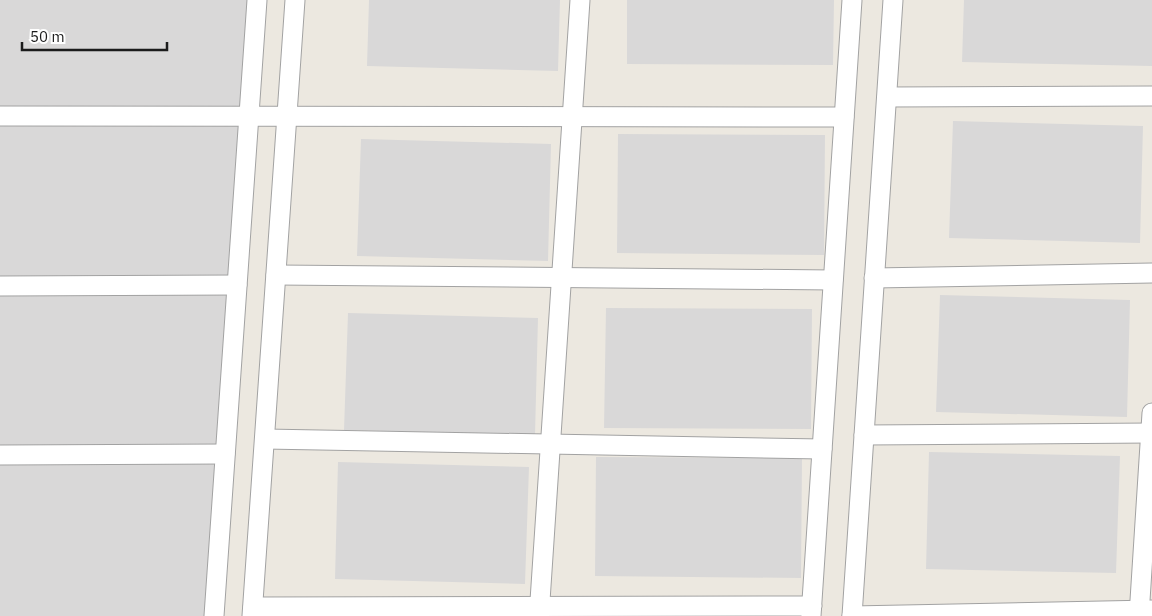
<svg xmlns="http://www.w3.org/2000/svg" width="1152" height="616" viewBox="0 0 1152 616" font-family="'IBM Plex Sans',sans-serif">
	<rect width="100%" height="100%" fill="#ece8e0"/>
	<g fill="#d9d8d8">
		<polygon points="0,0 250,0 209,616 0,616"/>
		<polygon points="369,0 560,0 558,71 367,66"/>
		<polygon points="627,0 834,0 833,65 627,64"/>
		<polygon points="964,0 1152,0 1152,66 962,62"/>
		<polygon points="953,121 1143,126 1140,243 949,238"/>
		<polygon points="618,134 825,135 824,255 617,253"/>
		<polygon points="361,139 551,144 548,261 357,256"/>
		<polygon points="940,295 1130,300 1127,417 936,412"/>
		<polygon points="606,308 812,309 811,429 604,428"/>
		<polygon points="348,313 538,318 535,435 344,430"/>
		<polygon points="929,452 1120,456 1116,573 926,569"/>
		<polygon points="596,457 802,458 801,578 595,576"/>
		<polygon points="338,462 529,467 525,584 335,579"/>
	</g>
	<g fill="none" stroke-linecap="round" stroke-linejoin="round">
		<defs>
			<g id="street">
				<polyline points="887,97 1152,96"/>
				<polyline points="0,116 844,117"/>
				<polyline points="276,275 833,280"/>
				<polyline points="874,278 1152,273"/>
				<polyline points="0,286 237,285"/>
				<polyline points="864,435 1152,433"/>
				<polyline points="265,439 822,449"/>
				<polyline points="0,455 225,454"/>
				<polyline points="253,607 812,606"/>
				<polyline points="214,616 257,0"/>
				<polyline points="252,616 295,0"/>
				<polyline points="539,616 580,0"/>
				<polyline points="811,616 852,0"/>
				<polyline points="852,616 893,0"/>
				<polyline points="852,616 1152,610"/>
				<polyline points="1139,616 1152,413"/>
			</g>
		</defs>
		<use href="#street" stroke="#a2a2a2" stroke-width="21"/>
		<use href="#street" stroke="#fff" stroke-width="19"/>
	</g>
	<path d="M22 42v8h145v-8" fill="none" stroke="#1b1b1b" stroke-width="2.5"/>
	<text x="30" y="42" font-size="15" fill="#1b1b1b" stroke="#ffffff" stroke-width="4" paint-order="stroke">50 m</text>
</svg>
